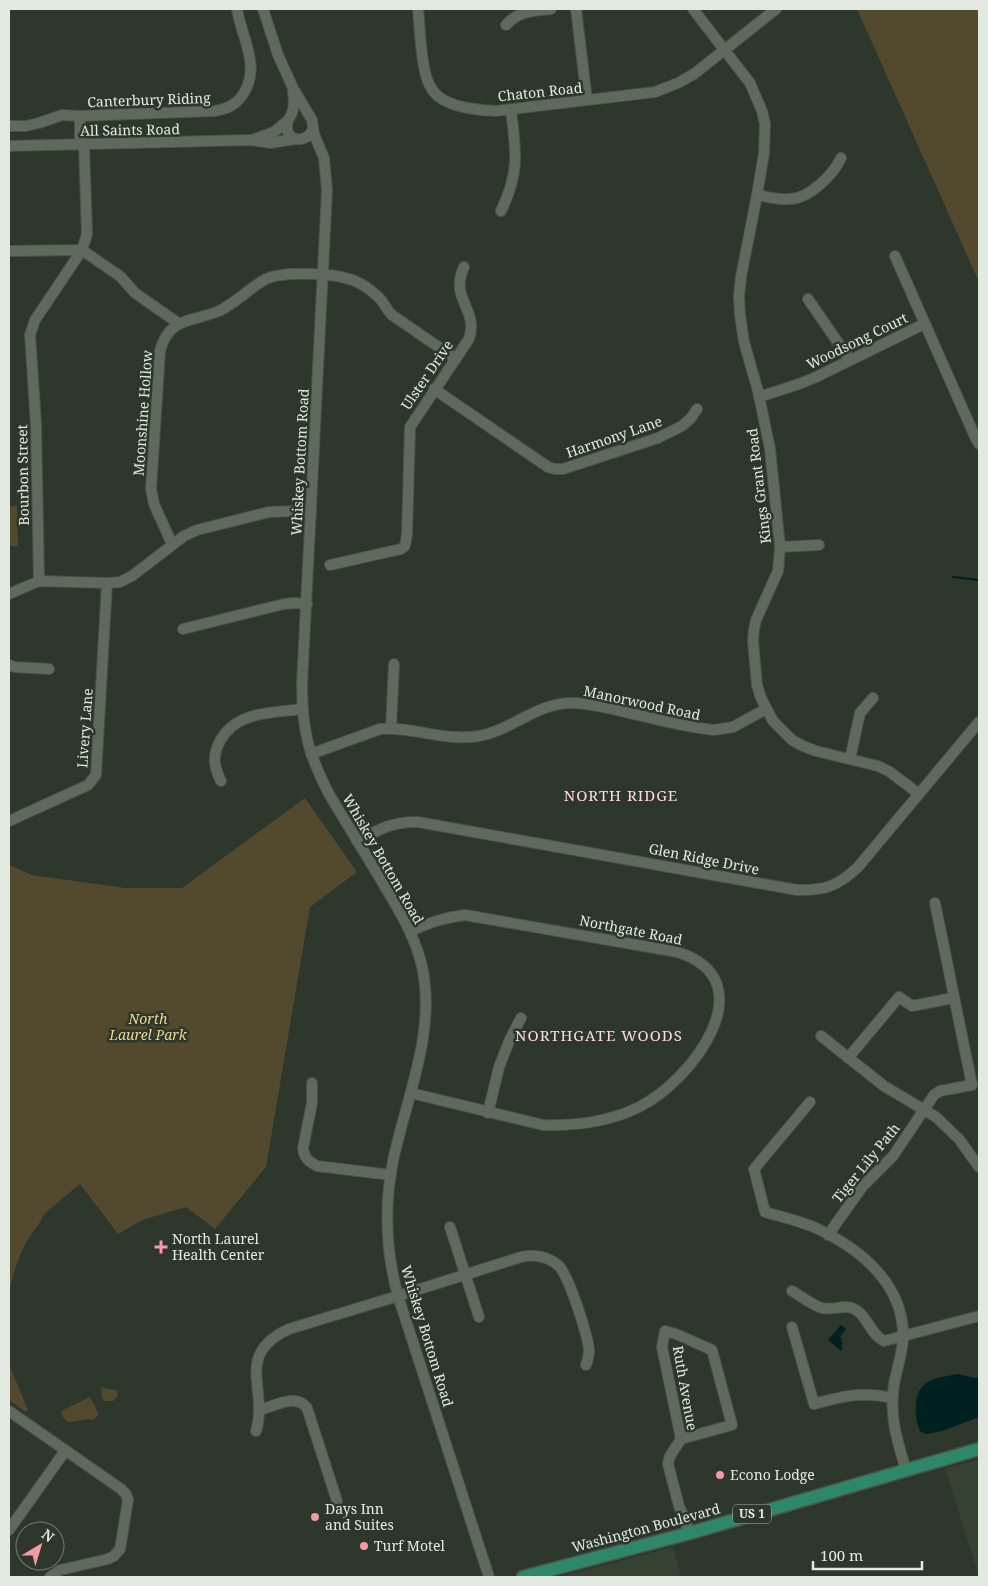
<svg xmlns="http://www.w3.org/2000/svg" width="988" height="1586" viewBox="0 0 988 1586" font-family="'Noto Serif',serif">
	<rect width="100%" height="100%" fill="#2d372b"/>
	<g fill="#354232">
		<polygon points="979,1460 979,1577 945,1468"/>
		<polygon points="673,1547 681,1577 559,1577"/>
	</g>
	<g fill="#53492e">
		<polygon points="857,9 979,9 979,282"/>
		<polygon points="9,506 17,506 18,546 9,546"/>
		<path d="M305,798l52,74 -47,35 -44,260 -51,62 -29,-22 -44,13 -24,14 -38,-50 -36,30c-4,11 -14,20 -19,31 -8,15 -13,33 -16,49v-429l23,10 93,13h57z"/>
		<polygon points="9,1364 28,1410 26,1412 9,1400"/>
		<polygon points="101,1387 118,1391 117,1397 113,1401 105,1401 102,1398"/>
		<path d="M90,1397l9,17 -6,6c-14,-4 -27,12 -32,-9z"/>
	</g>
	<g fill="#002120">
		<polygon points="841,1325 846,1329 840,1337 842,1339 841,1341 843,1343 841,1346 843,1348 841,1351 828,1340"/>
		<path d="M958,1374l16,4 5,-1v40l-37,14 -16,3 -6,-3c-4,-10 -5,-18 -4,-28 2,-25 23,-25 42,-29z"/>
	</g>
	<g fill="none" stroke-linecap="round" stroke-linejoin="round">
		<polyline stroke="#002120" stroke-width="2" points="953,577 979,580"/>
		<defs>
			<g id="minor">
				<path d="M263,9l15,46 15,33 19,32 2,14 10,24 3,32 -25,494c0,46 6,69 27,110 16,27 33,54 49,81 18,31 38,60 45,96 12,64 -17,128 -30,190 -9,45 -7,91 5,135l91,281"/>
				<path d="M418,9c2,19 3,61 12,77 4,8 12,14 20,17 14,6 32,7 46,8l159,-19 23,-9 16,-9 82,-65"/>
				<polyline points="576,9 587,100"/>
				<polyline points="693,9 750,83 762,111 765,124 764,153 757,195 741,277 739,296 740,315 744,342 758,391 770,449 780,547 778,571 756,620 754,629 753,641 757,685 761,698 773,721 792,740 803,746 816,751 878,766 890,772 919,794"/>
				<path d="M506,25c12,-14 27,-14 45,-16"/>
				<path d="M293,92c1,8 2,15 -2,23 -2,4 -4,6 -4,11 -1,16 20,18 26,3"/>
				<polyline points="80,116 80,145"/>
				<path d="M9,126h17l13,-3 23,-8 18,1 134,-5c14,-2 24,-7 31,-20 15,-27 -4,-55 -8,-82"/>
				<polyline points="252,140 274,132 287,121"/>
				<polyline points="9,146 251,140 270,143 295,139"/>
				<path d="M757,195c11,2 22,5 32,4 20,0 44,-24 52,-41"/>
				<path d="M501,211c19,-39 15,-60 10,-101"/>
				<polyline points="9,251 82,250 121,277 135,293 178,323"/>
				<polyline points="895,256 976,439 979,444"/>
				<polyline points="808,299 850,360"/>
				<polyline points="434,389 548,467 555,469 563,469 658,438 682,426 691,418 697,409"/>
				<polyline points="759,397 799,384 816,377 924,324"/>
				<path d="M172,544l-18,-40 -3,-15 9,-138c9,-35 33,-29 59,-40 17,-8 30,-23 47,-32 17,-8 65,-6 83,0 6,1 12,5 17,8 5,4 11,8 15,13 4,5 6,10 11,15l64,44"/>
				<polyline points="780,547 819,545"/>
				<path d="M330,565l71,-16 4,-3 2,-12 3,-107 59,-88c10,-30 -20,-40 -5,-72"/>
				<polyline points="39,581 36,424 30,335 35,320 82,250 87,234 84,145"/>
				<polyline points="9,594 39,581 107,583 120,582 132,576 184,536 197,530 269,512 294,511 311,514"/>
				<polyline points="183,629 284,604 294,603 307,604"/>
				<polyline points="9,665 15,667 49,669"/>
				<polyline points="391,728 394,664"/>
				<path d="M311,754l69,-25c33,-3 63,13 99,7 33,-6 58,-33 92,-33 16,0 31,4 46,7 32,7 64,17 97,20l19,-3 33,-18"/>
				<polyline points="850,759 860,713 873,698"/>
				<path d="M221,781c-7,-14 -9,-25 -1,-40 16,-30 52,-28 82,-32"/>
				<polyline points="9,821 88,785 96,775 107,583"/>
				<path d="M357,841c21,-11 36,-20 61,-19l379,68c27,1 41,-4 61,-23l121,-145"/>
				<polyline points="821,1036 884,1086 936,1117 959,1139 979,1167"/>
				<polyline points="848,1058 899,997 912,1006 953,998"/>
				<path d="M312,1083v20l-9,45c1,10 5,13 14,18l74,9"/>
				<path d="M411,1093l132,32c34,1 66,-3 96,-18 53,-26 129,-127 38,-155l-212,-37c-22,3 -34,7 -54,16"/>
				<path d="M810,1102l-56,67 11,43c17,5 35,9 51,16 45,21 89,57 87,111 -1,15 -6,30 -9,45 -5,32 3,56 12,86"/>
				<polyline points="488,1113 499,1067 510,1039 521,1018"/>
				<polyline points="450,1227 479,1317"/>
				<polyline points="828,1235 862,1187 893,1156 934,1095 940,1091 972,1085 935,903"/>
				<path d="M792,1291c9,5 20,14 30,17 12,3 23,-5 34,2 12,7 15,25 28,31l95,-25"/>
				<path d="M792,1327l22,77c30,-8 47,-13 78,-6"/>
				<path d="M260,1410c14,-4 37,-17 47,-2l30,93"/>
				<polyline points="9,1411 121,1489 126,1494 128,1500 120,1549 114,1556 108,1559 60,1570 50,1577"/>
				<path d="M256,1431c13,-41 -23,-76 33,-102l109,-33 123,-39c14,-3 26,-1 37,8 11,10 29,69 31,84 0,6 -1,11 -3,16"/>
				<polyline points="681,1439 732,1425 712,1350 676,1334 665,1331 662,1347 681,1439 670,1456 668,1464 679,1506 690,1533"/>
				<polyline points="9,1530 65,1451"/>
			</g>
			<polyline id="major" points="523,1577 690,1533 979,1449"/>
		</defs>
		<use href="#minor" stroke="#4a5349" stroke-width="12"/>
		<use href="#major" stroke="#4a5349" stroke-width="15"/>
		<use href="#minor" stroke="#5e6a5c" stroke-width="10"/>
		<use href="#major" stroke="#2e8769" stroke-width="12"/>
	</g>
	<g fill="#f49aa3" stroke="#2d372b" stroke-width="2">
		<path d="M158.5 1239.5h5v5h5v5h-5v5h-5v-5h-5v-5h5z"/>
		<circle cx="720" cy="1475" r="5"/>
		<circle cx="315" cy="1517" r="5"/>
		<circle cx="364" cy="1546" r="5"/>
	</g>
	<g text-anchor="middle" stroke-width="5" stroke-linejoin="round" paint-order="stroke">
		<rect fill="#2d372b" stroke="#acb4aa" stroke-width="1" x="733" y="1504.5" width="38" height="19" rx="4"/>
		<g font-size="12" font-weight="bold" fill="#e2e9e1">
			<text x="752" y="1518">US 1</text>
		</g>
		<g font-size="14" fill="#e2e9e1" stroke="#2d372b">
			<text transform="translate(540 92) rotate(-6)" y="5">Chaton Road</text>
			<text transform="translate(149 100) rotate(-2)" y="5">Canterbury Riding</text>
			<text transform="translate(130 130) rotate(-1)" y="5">All Saints Road</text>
			<text transform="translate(857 341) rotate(-26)" y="5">Woodsong Court</text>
			<text transform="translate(427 375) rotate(-56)" y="5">Ulster Drive</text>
			<text transform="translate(143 413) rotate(-86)" y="5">Moonshine Hollow</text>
			<text transform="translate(614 437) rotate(-19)" y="5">Harmony Lane</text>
			<text transform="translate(300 462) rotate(-87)" y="5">Whiskey Bottom Road</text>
			<text transform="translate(23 475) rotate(-91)" y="5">Bourbon Street</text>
			<text transform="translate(759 486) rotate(-97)" y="5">Kings Grant Road</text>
			<text transform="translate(642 703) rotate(12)" y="5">Manorwood Road</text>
			<text transform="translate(85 728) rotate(-86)" y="5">Livery Lane</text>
			<text transform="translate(383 859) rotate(60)" y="5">Whiskey Bottom Road</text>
			<text transform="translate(704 859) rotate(11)" y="5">Glen Ridge Drive</text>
			<text transform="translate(631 930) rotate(11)" y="5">Northgate Road</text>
			<text transform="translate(866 1163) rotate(-51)" y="5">Tiger Lily Path</text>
			<text transform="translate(427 1336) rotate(73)" y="5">Whiskey Bottom Road</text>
			<text transform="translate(685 1388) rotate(80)" y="5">Ruth Avenue</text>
			<text transform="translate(646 1528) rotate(-15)" y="5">Washington Boulevard</text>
		</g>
		<g font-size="14" font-style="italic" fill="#f0d58e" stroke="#2d372b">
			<text x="148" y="1024">North<tspan x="148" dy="16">Laurel Park</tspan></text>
		</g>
		<g font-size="14" fill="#e2e9e1" stroke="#2d372b" text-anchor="start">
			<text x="172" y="1244">North Laurel<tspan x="172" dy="16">Health Center</tspan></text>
			<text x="730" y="1480">Econo Lodge</text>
			<text x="325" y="1514">Days Inn<tspan x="325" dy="16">and Suites</tspan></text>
			<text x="374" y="1551">Turf Motel</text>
		</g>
		<g font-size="15" letter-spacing="1" fill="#fdd9db" stroke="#2d372b">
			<text x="621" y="801">NORTH RIDGE</text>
			<text x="599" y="1041">NORTHGATE WOODS</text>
		</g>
	</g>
	<rect width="988" height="1586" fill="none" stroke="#e2e9e1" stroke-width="20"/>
	<g transform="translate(40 1546) rotate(38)"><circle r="24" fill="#2d372b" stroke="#757e74"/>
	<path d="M0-4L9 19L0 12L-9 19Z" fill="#f49aa3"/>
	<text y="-8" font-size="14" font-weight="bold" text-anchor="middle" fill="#e2e9e1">N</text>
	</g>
	<path d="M813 1561v8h109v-8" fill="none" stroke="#e2e9e1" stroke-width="2.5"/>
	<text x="820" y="1561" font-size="15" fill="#e2e9e1" stroke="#2d372b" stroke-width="4" paint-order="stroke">100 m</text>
</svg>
